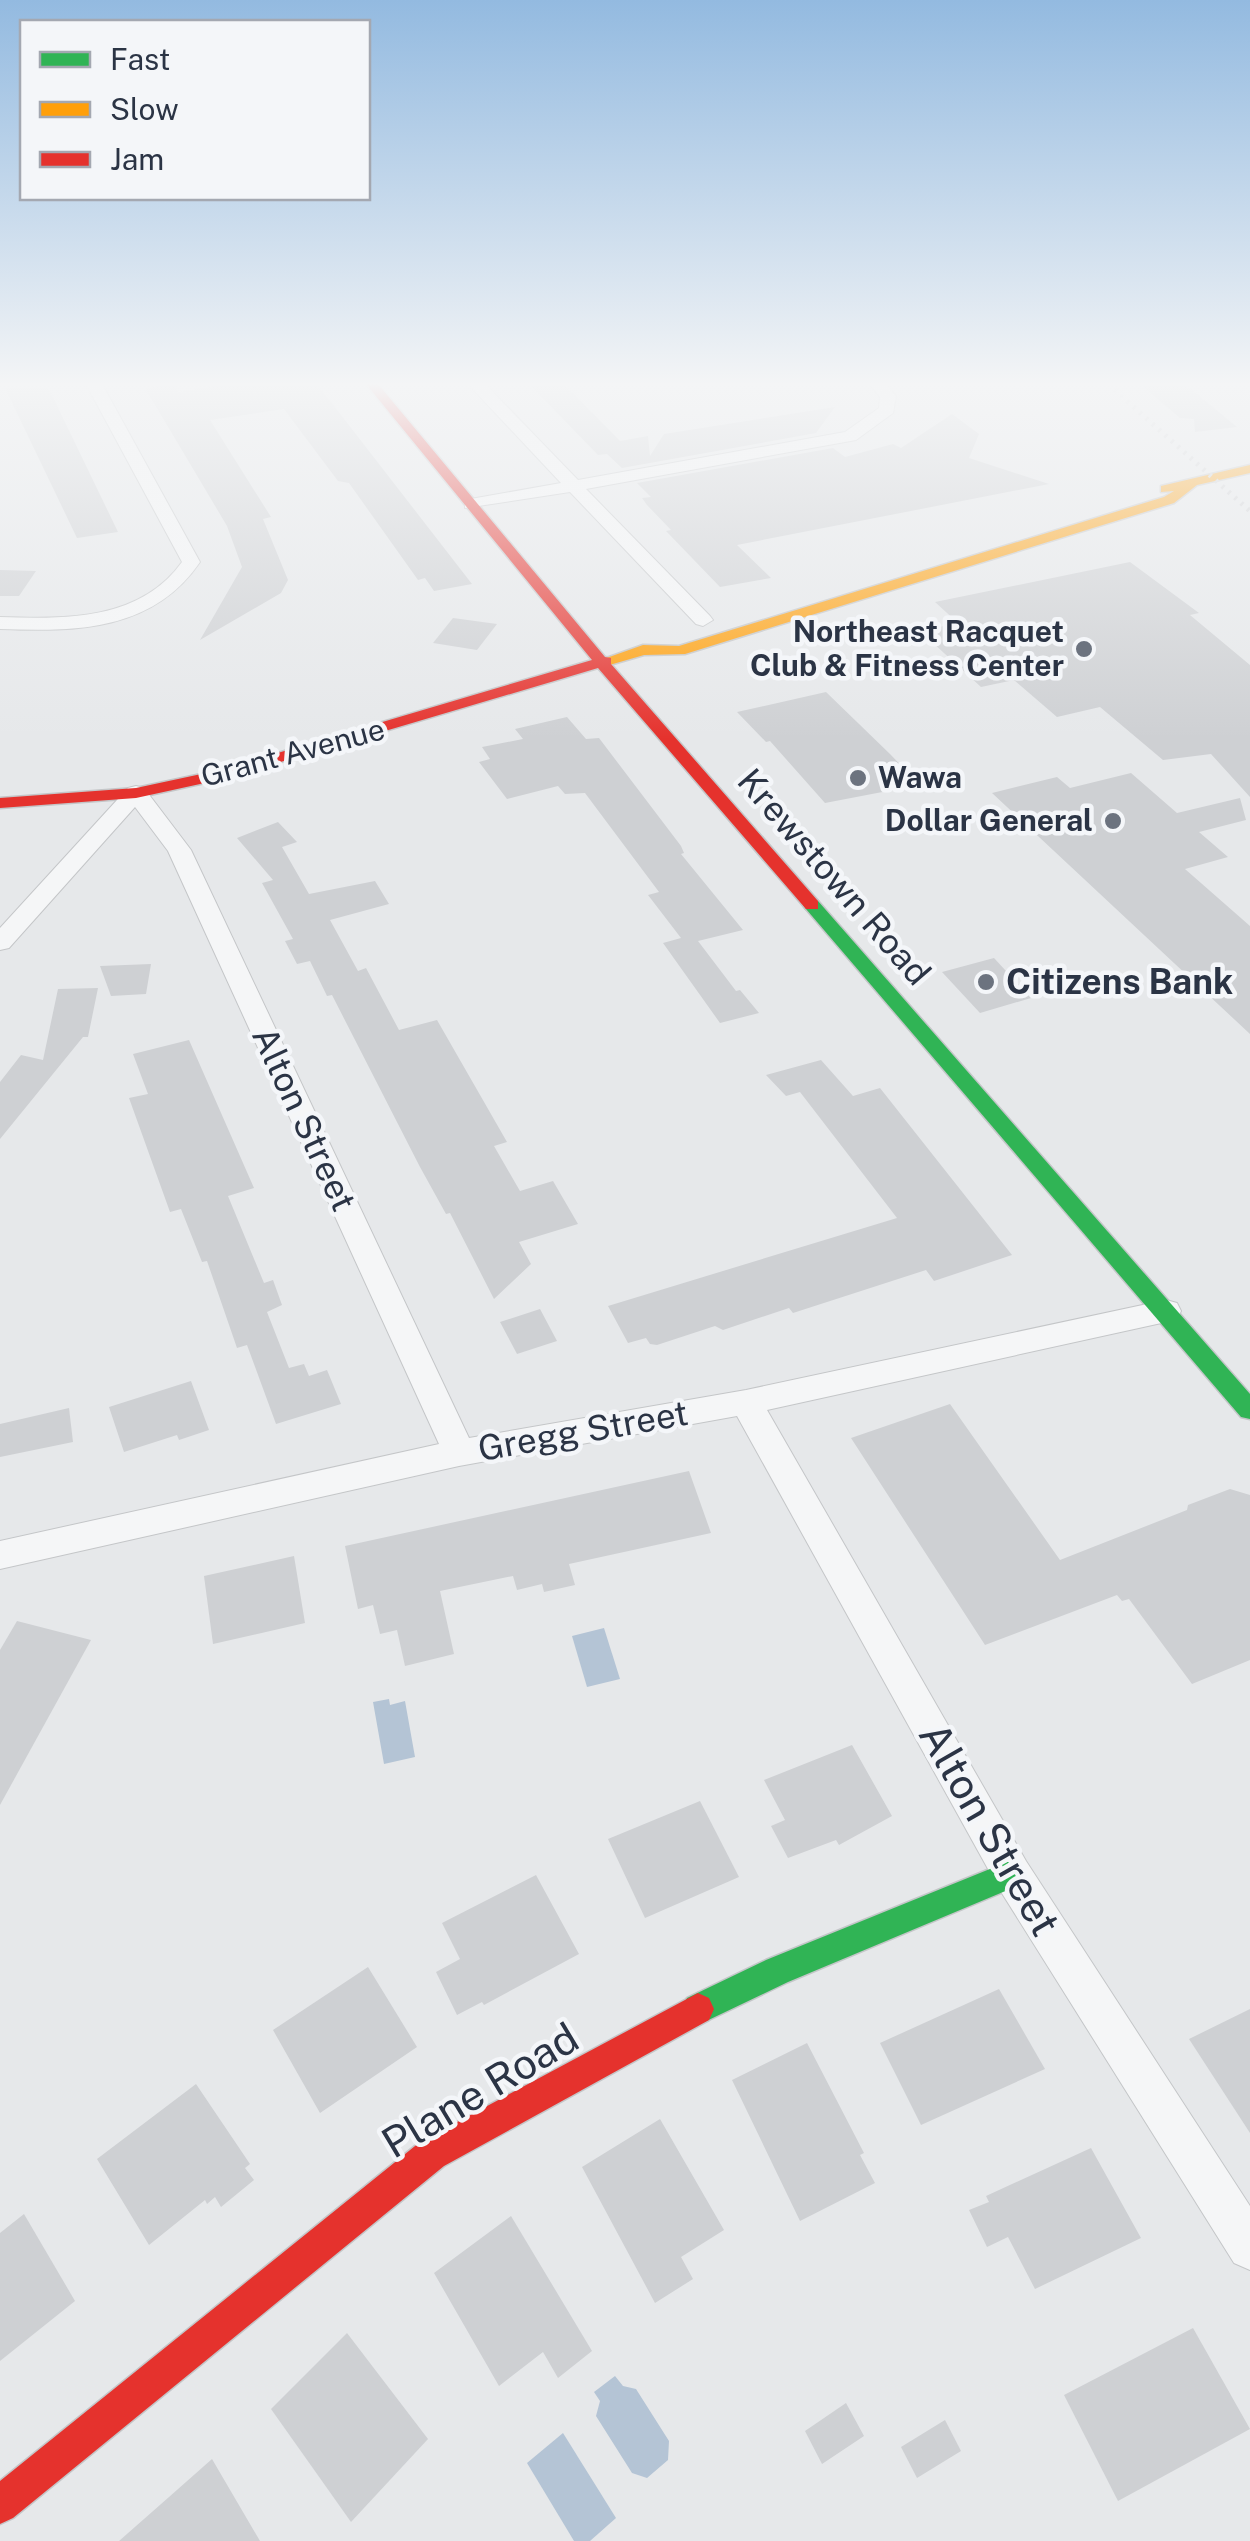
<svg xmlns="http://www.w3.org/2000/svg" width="1250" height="2541" viewBox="0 0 1250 2541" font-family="'Public Sans',sans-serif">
	<rect width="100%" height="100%" fill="#e6e8ea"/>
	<g fill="#b4c4d5">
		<polygon points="604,1628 620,1679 587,1687 572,1636"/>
		<polygon points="389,1699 390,1705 405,1701 415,1757 384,1764 373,1702"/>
		<polygon points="615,2376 623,2386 636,2389 669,2441 668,2460 647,2478 632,2473 596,2416 600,2401 594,2392"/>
		<polygon points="563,2433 616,2518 590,2541 574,2541 527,2463"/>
	</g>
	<g fill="#ced0d3">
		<polygon points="173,384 179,392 227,384 317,384 472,584 434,591 425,578 418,580 349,483 338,481 284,409 210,420 271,517 263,519 288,580 281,593 200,640 242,567 227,526 145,388"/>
		<polygon points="529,384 564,384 620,441 648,436 650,456 664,434 835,407 816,433 622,468 607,454 598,455"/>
		<polygon points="1140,384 1185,384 1237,427 1195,432 1194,419 1180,418"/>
		<polygon points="5,388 49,389 118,532 77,538"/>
		<polygon points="952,414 979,434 969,458 1049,484 737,545 771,578 720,587 666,531 671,530 647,505 642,498 651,497 637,483 833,448 845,457 893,444 901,448"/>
		<polygon points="1130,562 1199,613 1190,615 1250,665 1250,797 1211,754 1163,760 1100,707 1057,717 1014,680 981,687 920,631 958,623 935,602"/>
		<polygon points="0,570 36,571 19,596 0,596"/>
		<polygon points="453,618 497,624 477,650 433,643"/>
		<polygon points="826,692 890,754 916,781 894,786 898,789 825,803 770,741 766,742 737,712"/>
		<polygon points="567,717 586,739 599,738 681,846 684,853 681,854 743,930 698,941 736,991 740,990 759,1013 720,1023 663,943 681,938 648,895 659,892 585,793 565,794 558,786 507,799 479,762 490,759 482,747 523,739 515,729"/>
		<polygon points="1131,773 1177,813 1240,798 1246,820 1199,832 1228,857 1185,869 1250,926 1250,1034 992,793 1057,777 1070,788"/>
		<polygon points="278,822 297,842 282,847 309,894 375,881 389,904 330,920 358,971 366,968 399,1030 437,1020 507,1142 494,1146 520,1191 553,1181 578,1224 519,1242 531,1264 494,1299 450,1213 446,1214 420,1167 332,995 327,996 310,961 297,964 285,941 293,939 262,883 273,880 237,838"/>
		<polygon points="994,958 1031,998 980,1013 942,972"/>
		<polygon points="151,964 146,994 111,996 100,966"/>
		<polygon points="98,988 88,1037 83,1037 0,1139 0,1082 21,1055 43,1060 58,989"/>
		<polygon points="189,1040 254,1188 228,1196 264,1283 273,1280 282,1305 267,1312 289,1368 304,1364 309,1376 327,1370 341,1404 276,1424 247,1345 237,1348 207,1261 202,1262 181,1209 170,1212 129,1098 148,1094 133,1054"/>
		<polygon points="821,1060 853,1096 880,1088 1012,1255 934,1281 926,1270 793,1313 789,1308 723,1330 715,1326 657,1345 650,1344 646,1338 628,1343 608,1306 897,1218 800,1092 786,1096 766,1075"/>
		<polygon points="540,1309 557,1341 517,1354 500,1322"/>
		<polygon points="191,1381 209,1430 179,1440 177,1435 124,1452 109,1407"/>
		<polygon points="950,1404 1060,1560 1187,1510 1188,1505 1230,1489 1250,1495 1250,1660 1192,1684 1129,1599 1122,1601 1117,1595 985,1645 851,1438"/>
		<polygon points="69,1408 73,1442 0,1457 0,1424"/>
		<polygon points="689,1471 711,1533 569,1564 575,1585 544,1592 542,1584 517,1590 513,1576 440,1591 454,1654 405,1666 397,1630 380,1634 373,1605 358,1609 345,1546"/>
		<polygon points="294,1556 305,1623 213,1644 204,1576"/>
		<polygon points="17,1621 91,1640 0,1805 0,1650"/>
		<polygon points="852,1745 892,1816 839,1845 836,1840 788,1858 771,1826 785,1820 764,1780"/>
		<polygon points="700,1801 739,1877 645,1918 608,1839"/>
		<polygon points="536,1875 579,1954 484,2005 482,2002 457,2015 436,1972 460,1959 442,1923"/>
		<polygon points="368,1967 417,2047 320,2113 273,2030"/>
		<polygon points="999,1989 1045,2069 921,2125 880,2043"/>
		<polygon points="1250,2009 1250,2133 1189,2039"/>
		<polygon points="807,2043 864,2153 860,2155 875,2183 800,2221 732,2080"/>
		<polygon points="196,2084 250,2164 245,2168 254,2180 221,2207 215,2197 207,2204 205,2200 149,2245 97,2159"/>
		<polygon points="660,2119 724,2230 681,2257 693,2279 655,2303 582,2167"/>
		<polygon points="1091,2148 1141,2238 1035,2289 1008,2237 987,2247 969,2210 989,2202 986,2196"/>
		<polygon points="24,2214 75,2301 0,2361 0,2233"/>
		<polygon points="511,2216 592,2351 558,2378 543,2352 499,2386 434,2273"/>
		<polygon points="1193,2328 1250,2429 1118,2501 1064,2395"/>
		<polygon points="347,2333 428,2439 351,2522 271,2409"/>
		<polygon points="846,2403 864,2436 822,2464 805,2431"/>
		<polygon points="945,2420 961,2451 917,2478 901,2447"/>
		<polygon points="212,2459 260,2541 119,2541 169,2497"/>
	</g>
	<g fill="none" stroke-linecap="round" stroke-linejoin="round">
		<defs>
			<g id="street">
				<path d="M86,384h16l98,178c-47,69 -123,70 -200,67v-12c65,2 140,4 182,-55z"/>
				<polygon points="468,384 485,384 578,480 845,432 879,408 880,397 869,384 885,384 896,396 893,413 856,440 586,489 710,616 713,620 703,626 696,624 570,492 465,508 465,500 561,483"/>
				<polygon points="136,786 144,788 191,850 469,1438 746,1390 1166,1300 1177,1303 1181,1311 1177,1319 1166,1322 767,1410 1026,1861 1250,2206 1250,2270 1234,2263 998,1887 737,1416 459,1466 0,1569 0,1541 439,1444 168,851 135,807 9,948 0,950 0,928 128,788"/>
			</g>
			<g id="fast">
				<polygon points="812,900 818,901 1250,1394 1250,1419 1241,1417 806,909 803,905"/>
				<polygon points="1012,1860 1022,1864 1027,1874 1022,1884 788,1982 698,2025 687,2020 682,2009 687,1998 766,1960"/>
			</g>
			<polygon id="slow" points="1250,465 1250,473 1197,485 1174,503 685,654 644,655 606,666 598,661 643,645 679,646 1164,497 1174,491 1161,492 1161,486"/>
			<g id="jam">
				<polygon points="366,384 378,384 605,657 611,658 611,664 818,901 818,909 806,909 598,668 223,779 136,798 0,808 0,798 136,788 220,770 592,660"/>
				<polygon points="698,1993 709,1998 714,2009 709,2020 444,2166 13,2518 0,2524 0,2481 420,2142"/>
			</g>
		</defs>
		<use href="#street" stroke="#c4c6c8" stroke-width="2"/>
		<use href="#fast" stroke="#c4c6c8" stroke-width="3"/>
		<use href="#slow" stroke="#c4c6c8" stroke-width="3"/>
		<use href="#jam" stroke="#c4c6c8" stroke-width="3"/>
		<use href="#street" fill="#f5f6f7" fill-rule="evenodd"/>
		<use href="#fast" fill="#30b455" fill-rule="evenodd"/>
		<use href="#slow" fill="#ff9f0a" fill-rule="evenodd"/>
		<use href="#jam" fill="#e5322d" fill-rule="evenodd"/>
		<polyline stroke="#cecfd2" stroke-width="5" stroke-dasharray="2.5 6" stroke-linecap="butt" points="1108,384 1250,511"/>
	</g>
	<linearGradient id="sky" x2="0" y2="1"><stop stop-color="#93bae0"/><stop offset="0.52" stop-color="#f4f5f6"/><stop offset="1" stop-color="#f4f5f6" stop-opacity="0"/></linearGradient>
	<rect width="1250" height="739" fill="url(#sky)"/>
	<g fill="#6c737f" stroke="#f4f6f9" stroke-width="4">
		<circle cx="1084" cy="649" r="10"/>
		<circle cx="858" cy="778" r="10"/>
		<circle cx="1113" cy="821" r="10"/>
		<circle cx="986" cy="982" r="10"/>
	</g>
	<g text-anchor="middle" stroke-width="9" stroke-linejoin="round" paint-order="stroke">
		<g font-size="30" font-weight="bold" fill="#2b3445" stroke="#f4f6f9" text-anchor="end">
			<text x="1064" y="642">Northeast Racquet<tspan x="1064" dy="34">Club &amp; Fitness Center</tspan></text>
			<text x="878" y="788" text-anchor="start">Wawa</text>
			<text x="1093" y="831">Dollar General</text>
		</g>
		<g font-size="30" fill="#2b3445" stroke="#f4f6f9">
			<text transform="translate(293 753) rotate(-15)" y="10">Grant Avenue</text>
		</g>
		<g font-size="35" fill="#2b3445" stroke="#f4f6f9">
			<text transform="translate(834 877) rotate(49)" y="12">Krewstown Road</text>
			<text transform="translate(304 1119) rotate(65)" y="12">Alton Street</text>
			<text transform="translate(583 1431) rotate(-10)" y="12">Gregg Street</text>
		</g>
		<g font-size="35" font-weight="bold" fill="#2b3445" stroke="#f4f6f9" text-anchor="start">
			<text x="1006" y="994">Citizens Bank</text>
		</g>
		<g font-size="42" fill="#2b3445" stroke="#f4f6f9">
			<text transform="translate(990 1829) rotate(60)" y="15">Alton Street</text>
			<text transform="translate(480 2090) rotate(-31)" y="15">Plane Road</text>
		</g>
	</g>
	<rect x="20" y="20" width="350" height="180" fill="#f4f6f9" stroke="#a4a8b1" stroke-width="2.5"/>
	<rect x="40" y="52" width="50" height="15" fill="#30b455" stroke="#a4a8b1" stroke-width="2.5"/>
	<text x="110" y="70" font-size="30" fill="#2b3445">Fast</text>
	<rect x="40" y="102" width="50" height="15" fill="#ff9f0a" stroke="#a4a8b1" stroke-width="2.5"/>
	<text x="110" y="120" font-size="30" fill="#2b3445">Slow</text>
	<rect x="40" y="152" width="50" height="15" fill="#e5322d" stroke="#a4a8b1" stroke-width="2.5"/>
	<text x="110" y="170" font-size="30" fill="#2b3445">Jam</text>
</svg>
